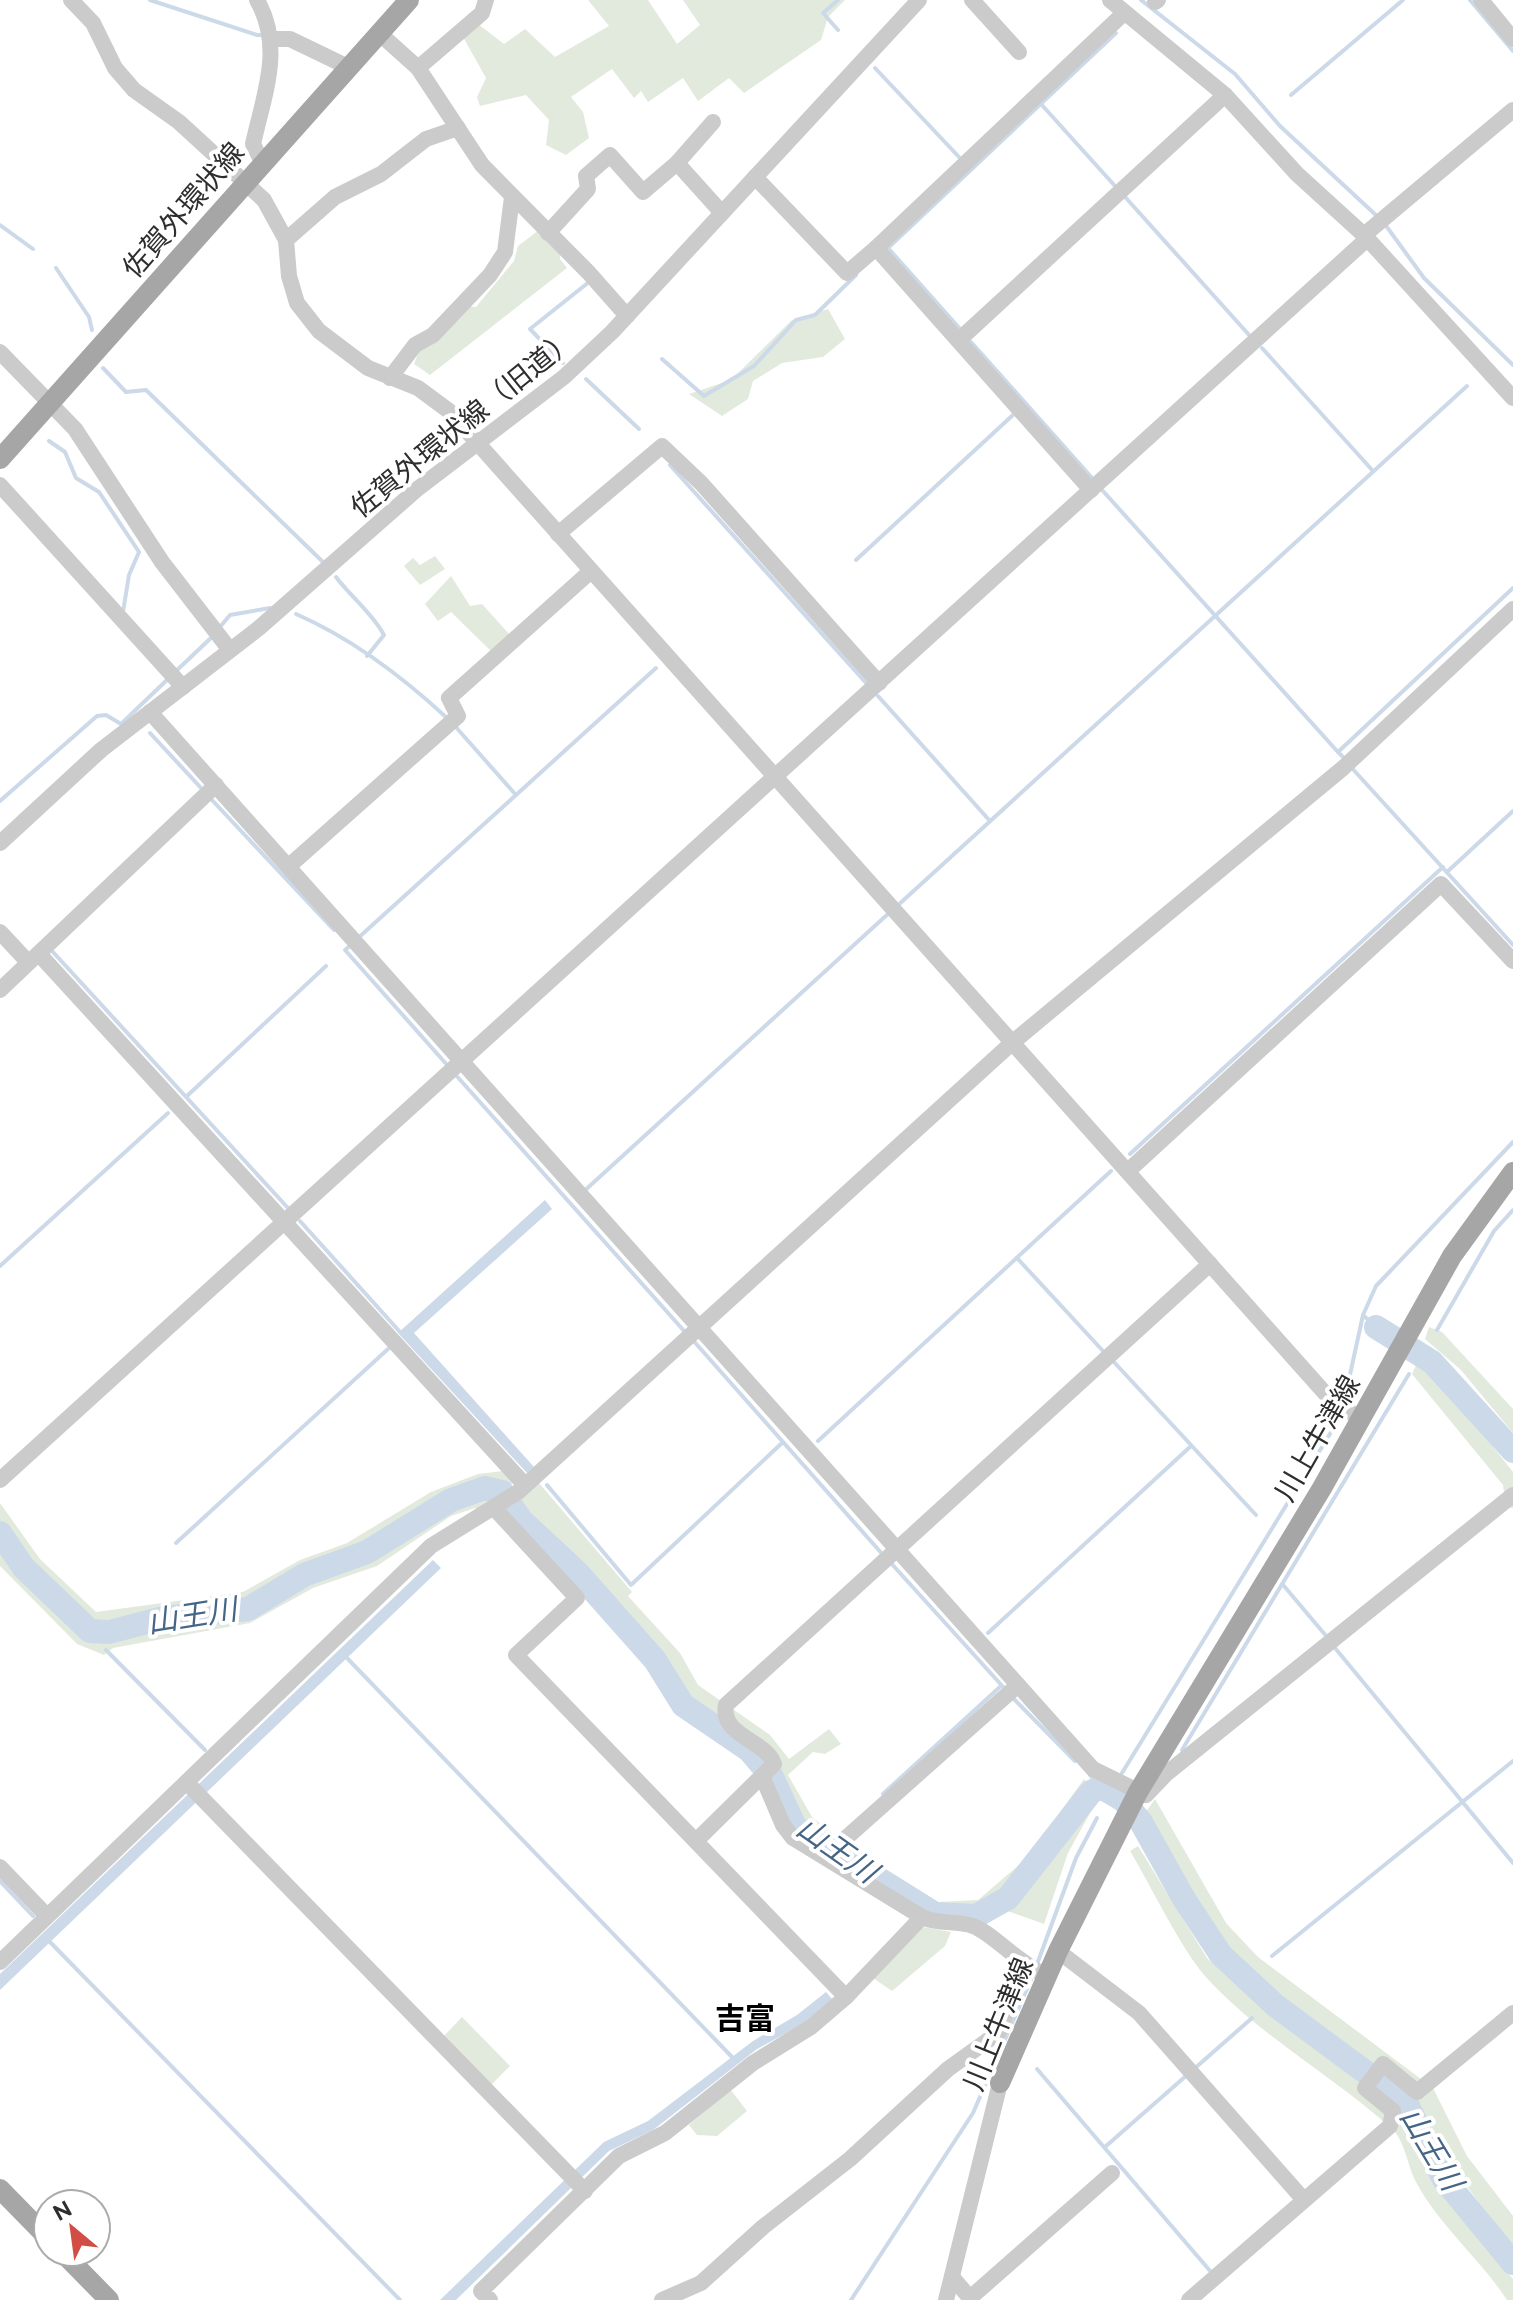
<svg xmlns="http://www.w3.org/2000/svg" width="1513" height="2300" viewBox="0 0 1513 2300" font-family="Raleway,'Noto Sans JP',sans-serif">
	<rect width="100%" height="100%" fill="#fff"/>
	<g fill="#e2eade">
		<polygon points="588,0 648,0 677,44 700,25 683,0 845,0 828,17 821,40 744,93 729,78 698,101 683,78 648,102 641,91 634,98 612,69 571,97 583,112 589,138 566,155 546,145 549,120 526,95 480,106 477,97 486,78 463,37 478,24 504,44 525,29 555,57 609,26"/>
		<polygon points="539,230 561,251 560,259 567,268 430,375 414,364 419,351 466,306 476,307 514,261 518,246"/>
		<polygon points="828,309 845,339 823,357 782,363 753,381 748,399 722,416 689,394 731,380 792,320"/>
		<polygon points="435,556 445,569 420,585 404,566 413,558 420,565"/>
		<polygon points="451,576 470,606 482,604 510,635 492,652 451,612 438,621 425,604"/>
		<polygon points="1429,1327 1442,1332 1513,1409 1513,1433 1461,1370 1425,1339"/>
		<polygon points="1417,1363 1440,1380 1513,1472 1513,1508 1506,1508 1503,1485 1412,1374"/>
		<polygon points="503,1471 514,1482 508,1487 483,1482 440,1498 366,1545 306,1568 249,1602 163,1612 106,1626 89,1623 30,1565 0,1523 0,1503 40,1559 96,1612 243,1592 300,1560 347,1543 431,1492 478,1474"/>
		<polygon points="539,1483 632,1592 628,1596 680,1653 698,1685 770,1735 789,1759 829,1729 841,1744 825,1754 813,1752 788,1775 812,1817 849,1846 938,1902 978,1900 1027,1858 1084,1779 1090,1786 1014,1881 979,1909 936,1909 798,1825 766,1758 685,1699 659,1658 578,1565 526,1517 516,1500"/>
		<polygon points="484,1495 498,1498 480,1511 475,1508 451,1516 377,1566 313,1588 250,1623 113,1648 104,1655 77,1644 0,1566 0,1544 16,1567 85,1633 102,1638 161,1623 248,1611 303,1581 369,1557 454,1502"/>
		<polygon points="1099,1797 1068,1853 1044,1924 1002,1909 1041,1871 1092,1798"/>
		<polygon points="1155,1799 1226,1923 1258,1957 1433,2088 1467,2156 1513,2216 1513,2249 1452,2166 1410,2095 1292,2007 1237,1960 1217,1935 1145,1813"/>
		<path d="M1138,1846l69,112 28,26 164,126 12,16 21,57 81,96v21h-6c-28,-43 -69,-75 -92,-120 -7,-14 -11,-40 -22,-50 -59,-54 -134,-94 -188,-154 -25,-29 -54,-90 -75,-125z"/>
		<polygon points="923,1927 951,1932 945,1946 892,1991 873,1978"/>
		<polygon points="462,2017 510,2066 489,2087 442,2038"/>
		<polygon points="730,2089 747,2111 717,2136 697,2135 689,2125"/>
	</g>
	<g fill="#ccd9e8">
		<polygon points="545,1200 552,1209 414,1333 534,1467 527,1473 398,1333"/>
		<polygon points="433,1560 441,1568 0,1990 0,1974"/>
		<polygon points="826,1992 832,1999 803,2024 757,2049 653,2130 609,2151 456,2300 440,2300 604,2142 648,2121 753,2041 797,2015"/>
	</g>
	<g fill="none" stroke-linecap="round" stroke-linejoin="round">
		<g stroke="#ccd9e8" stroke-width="4">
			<polyline points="150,0 257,35 266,35"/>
			<polyline points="838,0 823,13 838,30"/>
			<polyline points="1141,0 1235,74 1280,126 1378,217"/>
			<polyline points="1470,0 1513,51"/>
			<polyline points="875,68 959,157"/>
			<polyline points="1291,95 1403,0"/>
			<polyline points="1041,104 1115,186"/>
			<polyline points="1126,198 1250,336"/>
			<polyline points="1384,223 1424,278 1513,365"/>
			<polyline points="0,225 33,249"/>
			<polyline points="56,268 89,317 92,330"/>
			<polyline points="961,330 888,248 1116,33"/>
			<polyline points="971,342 1093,479"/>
			<polyline points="1262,348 1373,471"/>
			<polyline points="662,359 704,396 754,366 796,320 815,315 856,275"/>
			<polyline points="563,363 530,329 589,282"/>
			<polyline points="103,368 126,392 146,390 322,561"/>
			<polyline points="586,379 639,429"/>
			<polyline points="49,441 65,452 76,478 99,492 139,552 129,575 123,612"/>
			<polyline points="670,465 867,684"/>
			<polyline points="1103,491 1337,751"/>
			<polyline points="856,560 1014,414"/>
			<path d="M336,577c15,20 36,36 48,58l-17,21"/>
			<path d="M296,614c55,24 108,64 152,105"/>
			<polyline points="220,627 230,615 270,608"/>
			<polyline points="175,672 212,637"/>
			<polyline points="878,696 990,821"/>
			<polyline points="150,733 202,789"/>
			<polyline points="1345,759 1338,752 1513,588"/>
			<polyline points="1350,766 1513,945"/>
			<polyline points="516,795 656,668"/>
			<polyline points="212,800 334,930"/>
			<polyline points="0,801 97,716 106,715 121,724 169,678"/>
			<polyline points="1447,872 1513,811"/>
			<polyline points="896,907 1467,386"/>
			<polyline points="357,939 516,795 454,725"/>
			<polyline points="351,945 345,950 448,1066"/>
			<polyline points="53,952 288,1208"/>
			<polyline points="454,1073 685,1332"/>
			<polyline points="187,1096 326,966"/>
			<polyline points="1130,1154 1443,867"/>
			<polyline points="582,1193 889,913"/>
			<polyline points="300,1221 400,1332"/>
			<polyline points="1017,1258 1103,1351"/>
			<polyline points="0,1266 168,1113"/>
			<polyline points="1376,1327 1363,1315 1376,1286 1513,1142"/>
			<polyline points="1437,1330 1494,1231 1513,1210"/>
			<polyline points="691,1338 884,1556"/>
			<polyline points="1113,1361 1256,1515"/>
			<polyline points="1344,1402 1363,1315"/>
			<polyline points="818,1441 1111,1171"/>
			<polyline points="547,1485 631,1585 783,1442"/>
			<polyline points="176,1543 388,1349"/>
			<polyline points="890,1562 1005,1689"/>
			<polyline points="1284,1586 1327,1637"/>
			<polyline points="988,1633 1191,1446"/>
			<polyline points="1335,1648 1513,1863"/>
			<polyline points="106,1650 205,1750"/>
			<polyline points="347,1658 732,2057"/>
			<polyline points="1011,1696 1075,1761"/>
			<polyline points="1182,1750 1409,1374"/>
			<polyline points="1122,1773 1333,1429 1341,1410"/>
			<polyline points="1090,1775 1101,1787"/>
			<polyline points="883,1794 1001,1686"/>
			<polyline points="0,1881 33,1916"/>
			<polyline points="50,1942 400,2300"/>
			<polyline points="1272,1956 1513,1761"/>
			<polyline points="1036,1967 1076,1858 1097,1818"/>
			<polyline points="1037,2069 1211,2272"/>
			<polyline points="1194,2069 1252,2018"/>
			<polyline points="1105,2147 1187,2075"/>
			<polyline points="851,2300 973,2113 1033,1975"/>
		</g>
		<g stroke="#ccd9e8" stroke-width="24">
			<polyline points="1376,1327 1432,1362 1513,1451"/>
			<polyline points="0,1533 24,1568 90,1631 109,1632 163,1618 248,1609 304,1575 367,1552 451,1500 485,1488 502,1492 521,1520 577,1572 655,1660 683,1705 749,1750 772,1777 795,1827 935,1914 976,1916 1008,1898 1091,1792 1101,1787 1123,1800 1141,1822 1184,1899 1221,1955 1276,2006 1406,2102 1443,2178 1513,2263"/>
		</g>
		<g stroke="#cbcbcb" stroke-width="16">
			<polyline points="71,0 93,23 115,68 134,90 179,122 264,200 286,240 289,276 297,303 319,331 368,368 418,388 449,411 1332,1401 1362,1419"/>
			<path d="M257,0c27,47 7,94 -4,144l9,18"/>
			<polyline points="972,0 1019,52"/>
			<polyline points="1110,0 1225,95 1297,174 1364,235 1513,398"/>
			<polyline points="1481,0 1513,39"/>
			<polyline points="1155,2 1158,0"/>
			<polyline points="379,33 418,68 482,165 589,273 627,316"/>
			<polyline points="272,39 290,39 348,67"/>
			<polyline points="418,68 482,13 486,0"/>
			<polyline points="677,163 722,213"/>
			<polyline points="755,177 847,273 876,248 1091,490"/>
			<polyline points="548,233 588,189 586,176 610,155 643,192 677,163 713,122"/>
			<polyline points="1364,235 1513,110"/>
			<polyline points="286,240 335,197 381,174 426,139 458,128"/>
			<polyline points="876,248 1123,14"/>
			<polyline points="959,340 1225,95"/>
			<polyline points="0,352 75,429 162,562 230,650"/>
			<polyline points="390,378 415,345 433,335 490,275 505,252 512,197"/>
			<polyline points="0,485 183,687"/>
			<polyline points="558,534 662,446 701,483 879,683"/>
			<polyline points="150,712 1093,1769 1146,1795 1166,1774 1513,1495"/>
			<polyline points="0,843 101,750 259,628 416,490 564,377 612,332 919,0"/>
			<polyline points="289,866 458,716 449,698 591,571"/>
			<polyline points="0,932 28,962"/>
			<polyline points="39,954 525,1485"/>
			<polyline points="0,990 216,785"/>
			<polyline points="1128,1171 1441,884 1513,961"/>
			<polyline points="0,1480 1367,239"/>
			<polyline points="495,1509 577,1598 516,1655 846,1997"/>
			<polyline points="762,1776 783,1825 793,1838 922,1917"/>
			<polyline points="187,1783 585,2191"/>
			<polyline points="846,1838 1018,1685"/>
			<path d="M696,1841l78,-77c-8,-24 -54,-28 -48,-59l484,-441"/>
			<polyline points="0,1867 47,1916"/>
			<polyline points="1058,1951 1139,2013 1304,2200"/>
			<polyline points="0,1962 431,1546 518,1492 1013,1042 1343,768 1513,609"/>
			<polyline points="952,2277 970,2298 1112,2173"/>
			<path d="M490,2300l-9,-9 138,-135 46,-23 88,-70 58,-36 35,-30 76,-80c17,8 34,3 51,9 18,6 47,39 74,50"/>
			<polyline points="662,2300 701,2283 763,2227 850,2159 948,2069 998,2033 1025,1967"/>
			<polyline points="946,2300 1000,2083"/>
			<polyline points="1189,2300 1390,2126 1393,2111 1365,2088 1383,2064 1417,2092 1513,2013"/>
		</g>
		<g stroke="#a6a6a6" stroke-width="20">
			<polyline points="0,459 409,0"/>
			<polyline points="1000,2083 1058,1951 1138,1792 1322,1488 1452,1256 1513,1172"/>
			<polyline points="0,2189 48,2238"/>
			<polyline points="62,2252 109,2300"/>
		</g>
	</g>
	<g text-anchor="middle" stroke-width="8" stroke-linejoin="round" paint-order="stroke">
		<g font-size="28" fill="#2e2e2e" stroke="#fff">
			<text transform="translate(183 210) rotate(-49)" y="10">佐賀外環状線</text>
			<text transform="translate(463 423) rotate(-39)" y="10">佐賀外環状線（旧道）</text>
			<text transform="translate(1317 1438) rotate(-60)" y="10">川上牛津線</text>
			<text transform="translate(998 2024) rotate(-68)" y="10">川上牛津線</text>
		</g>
		<g font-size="30" font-style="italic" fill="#456587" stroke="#fff">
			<text transform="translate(192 1616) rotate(-9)" y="10">山王川</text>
			<text transform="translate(837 1850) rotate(35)" y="10">山王川</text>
			<text transform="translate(1431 2149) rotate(59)" y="10">山王川</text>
		</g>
		<g font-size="30" font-weight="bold" fill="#000" stroke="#fff">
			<text x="745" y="2029">吉富</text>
		</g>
	</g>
	<g transform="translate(72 2228) rotate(331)"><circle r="38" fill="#ffffff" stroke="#ababab" stroke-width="2"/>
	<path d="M0-6L14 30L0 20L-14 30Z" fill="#d24d43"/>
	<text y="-12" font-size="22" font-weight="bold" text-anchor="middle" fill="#2e2e2e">N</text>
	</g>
</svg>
